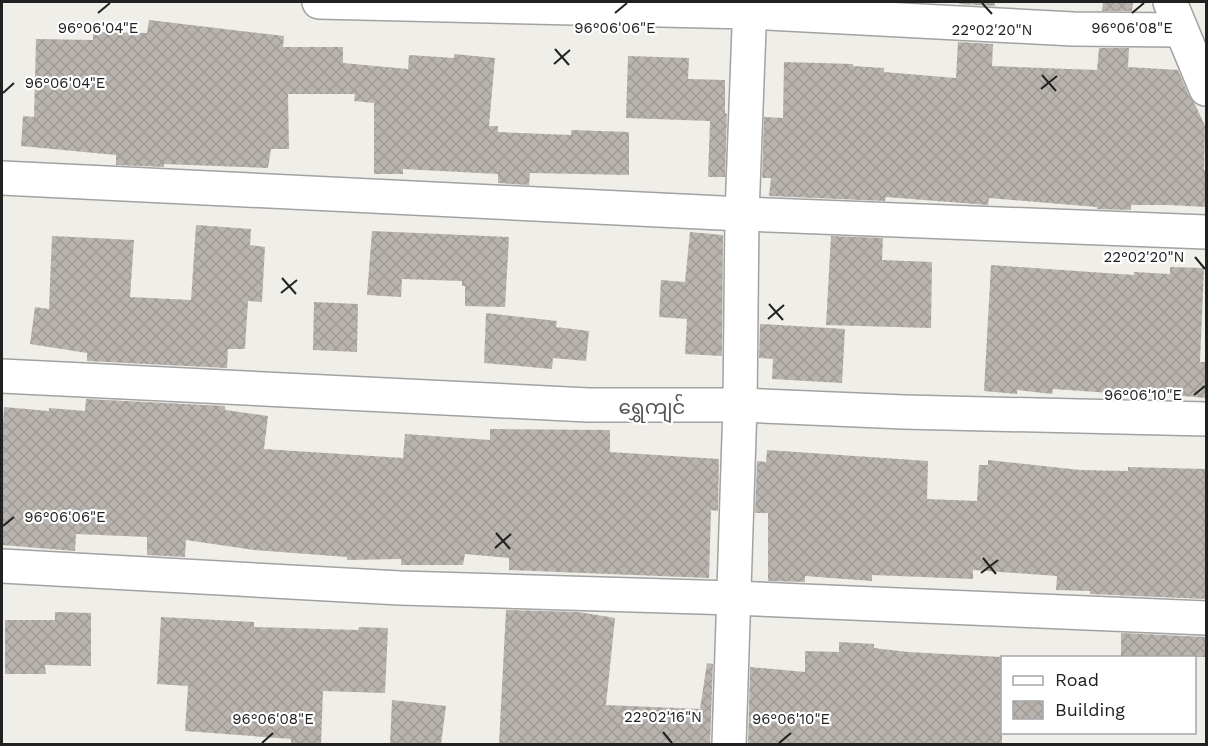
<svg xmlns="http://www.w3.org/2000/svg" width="1208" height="746" viewBox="0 0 1208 746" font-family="'Work Sans','Noto Sans Myanmar',sans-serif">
	<defs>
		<pattern id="building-cross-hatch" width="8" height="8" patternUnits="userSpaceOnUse" patternTransform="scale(1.5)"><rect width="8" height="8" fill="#b9b4ae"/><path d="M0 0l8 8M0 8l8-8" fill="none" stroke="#9f9a95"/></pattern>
	</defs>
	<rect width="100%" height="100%" fill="#f0eee8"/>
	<g fill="url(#building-cross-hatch)">
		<polygon points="959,2 995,2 995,6 959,4"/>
		<polygon points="1103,2 1133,2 1132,11 1102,11"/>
		<polygon points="149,20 284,36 283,47 343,47 343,63 408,69 409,55 454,58 454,54 495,58 489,126 498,126 498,132 571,135 571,130 629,132 629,175 530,173 529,185 498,183 498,174 403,169 403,174 374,174 374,103 354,101 355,94 288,94 289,149 271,149 268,168 164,164 164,167 116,165 116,155 21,146 23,116 34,117 36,39 93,40 93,32 147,33"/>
		<polygon points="958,42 993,44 992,66 1097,70 1099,48 1129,48 1128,67 1178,70 1189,96 1195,104 1205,126 1204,170 1206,170 1206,207 1169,205 1131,205 1131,210 1097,209 1097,207 989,198 988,205 886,197 885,201 769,196 771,178 762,178 764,117 783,118 784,62 853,64 853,66 884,68 884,72 956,78"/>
		<polygon points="628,56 689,58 688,79 725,80 725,113 727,114 725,177 708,177 710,121 626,118"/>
		<polygon points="196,225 251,229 250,245 265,247 262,302 248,301 245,349 228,349 227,368 87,361 87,353 30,344 35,307 49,309 52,236 134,240 130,297 191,300"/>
		<polygon points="372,231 509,237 505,307 465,306 465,286 462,286 462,281 402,279 401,297 367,295"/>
		<polygon points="690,232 723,235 722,356 685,354 687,319 659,317 661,280 685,282"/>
		<polygon points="831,236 883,238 882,260 932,262 931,328 826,325"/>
		<polygon points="991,265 1134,275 1134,272 1170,274 1170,267 1204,268 1200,362 1206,362 1206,398 1125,391 1125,394 1053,389 1052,394 1017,390 1017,394 984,391"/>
		<polygon points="314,302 358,304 357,352 313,350"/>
		<polygon points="486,313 557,321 556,327 589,331 586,361 553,358 552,369 484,363"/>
		<polygon points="760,324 845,329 842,383 772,379 773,359 759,358"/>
		<polygon points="86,399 225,406 225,410 268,416 264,449 403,458 405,434 490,440 490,429 610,430 610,452 719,459 718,511 711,510 709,578 509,570 509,558 465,554 463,565 401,565 401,559 347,560 347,557 254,550 186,540 185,557 147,555 147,537 76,534 75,551 2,545 2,441 4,407 49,411 49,408 85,411"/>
		<polygon points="767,450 928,461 927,499 977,501 979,465 988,465 988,460 1080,470 1128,471 1128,467 1206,469 1206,599 1090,594 1090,591 1056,590 1057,576 973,570 973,579 872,575 872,581 805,576 805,582 768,581 768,513 755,513 757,461 766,462"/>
		<polygon points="506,610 579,612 615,618 606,705 700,709 707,663 713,664 710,744 499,744"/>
		<polygon points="55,612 91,613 91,666 45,665 46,674 5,674 5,620 55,620"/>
		<polygon points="161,617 254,622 254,627 358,630 359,627 388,628 385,693 323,691 321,744 291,744 291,739 185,731 188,686 157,684"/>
		<polygon points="1121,633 1206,637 1206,657 1121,657"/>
		<polygon points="839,642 874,644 874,648 908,652 1002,657 1002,744 748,744 750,667 805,672 805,651 839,652"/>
		<polygon points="392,700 446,706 441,744 390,744"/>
	</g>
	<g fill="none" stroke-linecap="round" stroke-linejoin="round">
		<defs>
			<g id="street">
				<polyline points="319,2 749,12 1073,29 1181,30"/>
				<polyline points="1170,2 1206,89"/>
				<polyline points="2,178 742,214 1206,232"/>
				<polyline points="2,376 588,405 740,405 904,412 1206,419"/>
				<polyline points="2,566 400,588 734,598 1206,618"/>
				<polyline points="729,744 740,405 742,214 750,2"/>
			</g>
		</defs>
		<use href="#street" stroke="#a2a2a2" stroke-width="36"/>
		<use href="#street" stroke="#fff" stroke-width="33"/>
	</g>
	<path fill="none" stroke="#212121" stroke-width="2" d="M982,3l10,11M98,13l12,-10M615,13l12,-10M1132,13l12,-10M555,49l14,16M554,64l16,-14M1042,75l14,16M1041,89l16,-13M3,93l11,-10M1195,257l10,12M282,278l14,16M281,293l16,-13M769,304l14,16M768,319l16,-14M1194,395l11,-9M3,526l11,-9M496,533l14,16M495,548l16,-14M983,558l13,16M981,573l17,-13M663,732l9,11M262,743l11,-10M779,743l12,-10"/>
	<g text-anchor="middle" stroke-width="4.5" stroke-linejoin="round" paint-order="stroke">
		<g font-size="20" fill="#545454" stroke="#fff">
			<text x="652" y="414">ရွှေကျင်</text>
		</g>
	</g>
	<g font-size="15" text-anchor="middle" fill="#212121" stroke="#fff" stroke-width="4.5" stroke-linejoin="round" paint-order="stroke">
		<text x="98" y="33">96°06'04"E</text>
		<text x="615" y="33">96°06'06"E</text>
		<text x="1132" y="33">96°06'08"E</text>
		<text x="992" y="35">22°02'20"N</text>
		<text x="65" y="88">96°06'04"E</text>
		<text x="1144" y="262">22°02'20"N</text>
		<text x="1143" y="400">96°06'10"E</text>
		<text x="65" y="522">96°06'06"E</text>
		<text x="663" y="722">22°02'16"N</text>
		<text x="273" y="724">96°06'08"E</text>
		<text x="791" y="724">96°06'10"E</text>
	</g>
	<rect width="1208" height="746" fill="none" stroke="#212121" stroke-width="6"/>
	<rect x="1001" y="656" width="195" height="78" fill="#ffffff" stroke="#a6a6a6" stroke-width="1.5"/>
	<rect x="1013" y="676" width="30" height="9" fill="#ffffff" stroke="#a6a6a6" stroke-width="1.5"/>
	<text x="1055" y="686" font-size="18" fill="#212121">Road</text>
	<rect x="1013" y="701" width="30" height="18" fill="url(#building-cross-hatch)" stroke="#a6a6a6" stroke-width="1.5"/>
	<text x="1055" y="716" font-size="18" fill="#212121">Building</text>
</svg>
